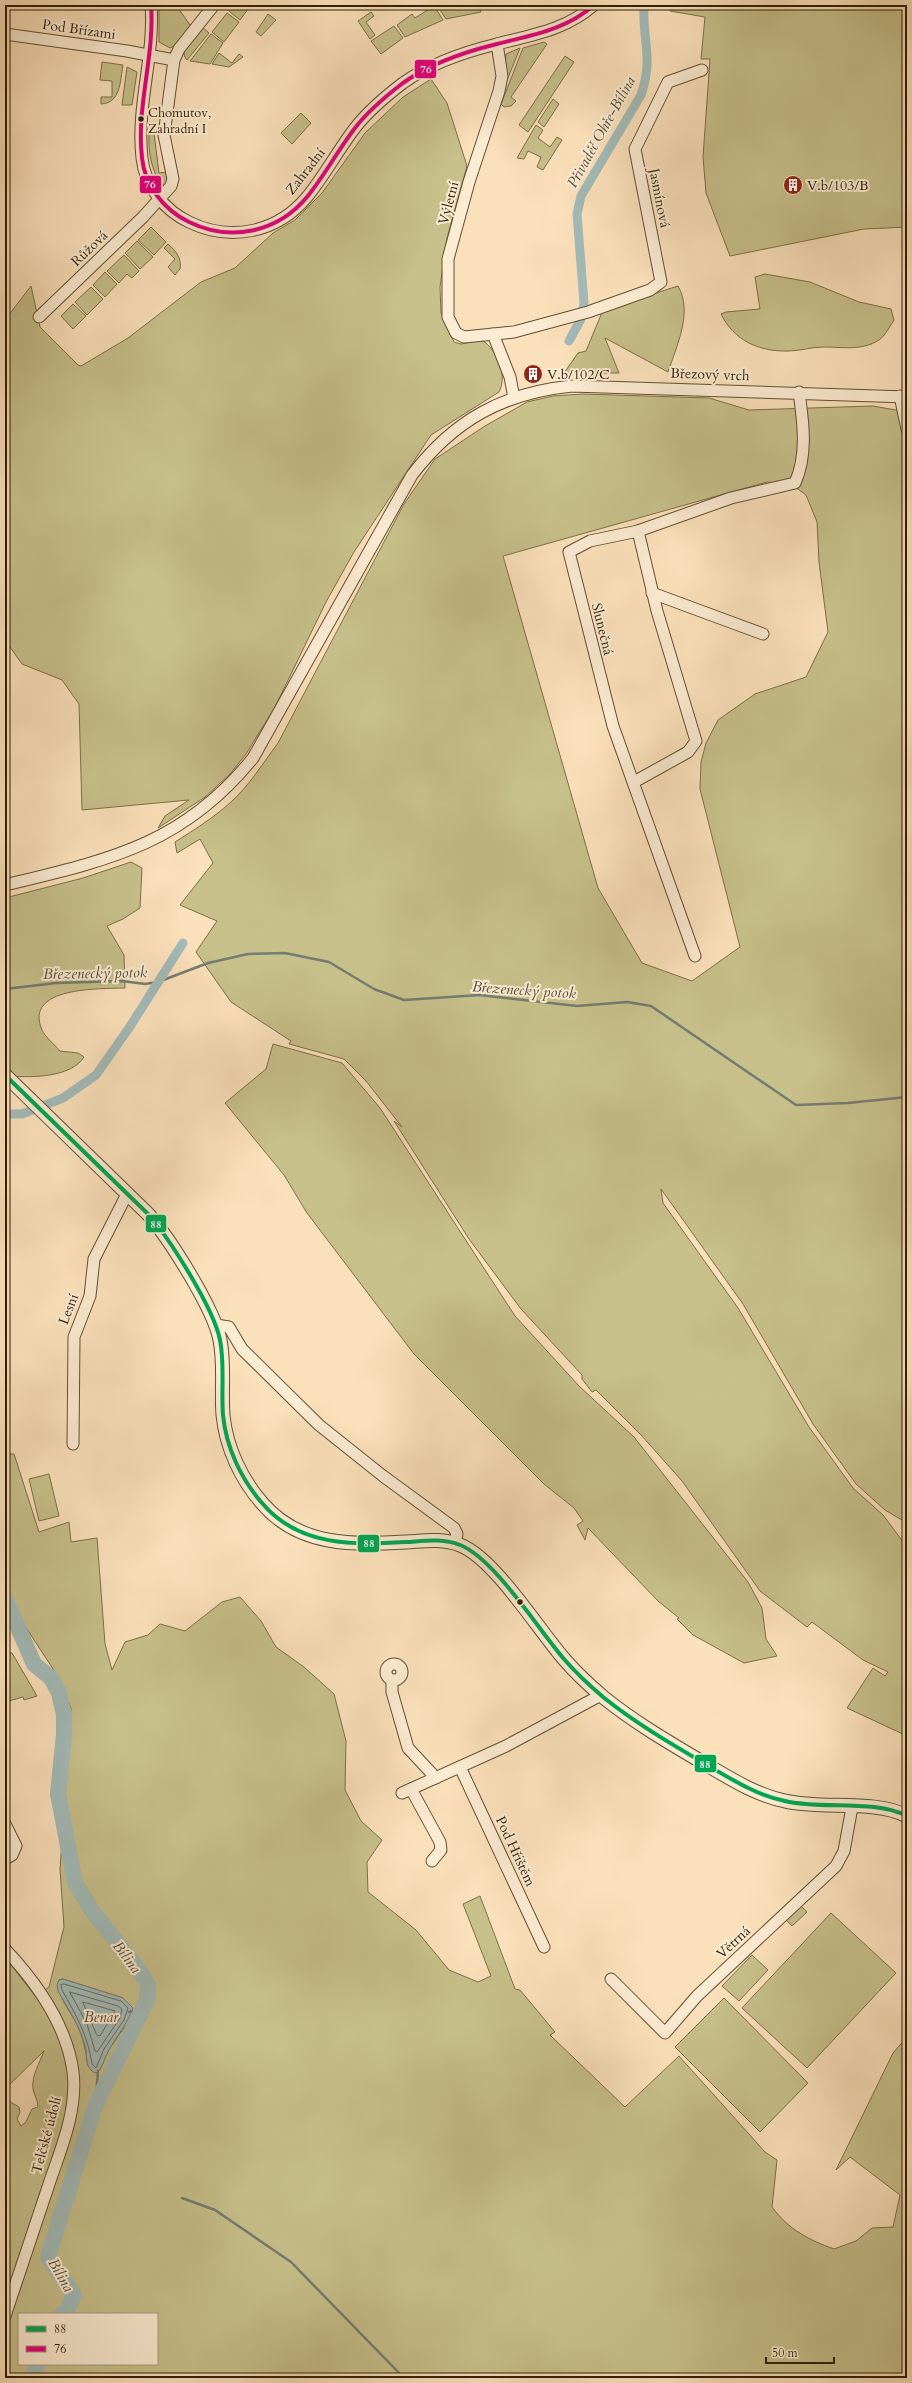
<svg xmlns="http://www.w3.org/2000/svg" width="912" height="2383" viewBox="0 0 912 2383" font-family="Cardo,serif">
	<rect width="100%" height="100%" fill="#fbe1bb"/>
	<filter id="stains"><feTurbulence type="fractalNoise" baseFrequency=".005" numOctaves="4"/><feColorMatrix values="0 0 0 0 .2 0 0 0 0 .09 0 0 0 0 .02 0 0 0 .5 -.17"/></filter>
	<radialGradient id="worn" r=".72"><stop offset=".6" stop-color="#630" stop-opacity="0"/><stop offset="1" stop-color="#630" stop-opacity=".3"/></radialGradient>
	<g fill="#c7c08b" stroke="#7c6f48" fill-rule="evenodd">
		<polygon points="159,5 176,5 190,25 191,29 178,44 170,48 159,42"/>
		<polygon points="233,5 251,5 240,20 229,11"/>
		<polygon points="437,5 479,5 481,12 446,19"/>
		<polygon points="670,5 907,5 907,227 864,229 730,256 706,193 703,157 710,59 701,59 705,17 670,11"/>
		<polygon points="434,6 443,20 405,37 397,25 412,14 415,18"/>
		<polygon points="371,12 374,16 366,22 375,35 370,39 358,21"/>
		<polygon points="227,13 239,22 224,42 212,32"/>
		<polygon points="268,14 276,20 261,36 256,32"/>
		<polygon points="394,26 403,38 381,54 371,41"/>
		<path d="M202,27l7,6 -22,27c-10,-11 8,-24 15,-33z"/>
		<polygon points="211,34 223,43 210,64 190,61"/>
		<polygon points="544,42 547,44 511,97 516,101 511,106 504,107 501,104 523,48"/>
		<polygon points="520,48 504,88 506,54"/>
		<polygon points="219,53 232,63 239,54 243,57 229,67 212,64"/>
		<polygon points="565,56 574,62 528,132 519,125"/>
		<path d="M102,62l21,3c-3,16 -2,38 -22,39v-7h11v-16l-12,-1z"/>
		<polygon points="127,67 137,72 132,105 122,105"/>
		<path d="M431,79l16,24 20,63 -20,72 -7,49 1,26 13,29 7,2 21,-4c15,10 26,35 17,52l-68,43 -77,117 -28,50 -51,105 -29,47 -16,20 -25,23 -47,31 7,-12 24,-16 -107,10 -3,-106 -17,-24 -40,-16 -17,-24v-320l26,-34 9,41 38,38 3,1 47,-28 73,-56 34,-14 38,-35 22,-13 27,-27 43,-60 38,-36z"/>
		<polygon points="553,99 559,104 544,127 538,122"/>
		<polygon points="301,113 311,123 292,144 281,133"/>
		<polygon points="536,125 543,130 538,138 550,147 557,137 562,140 543,170 537,167 541,157 528,151 524,159 517,158"/>
		<path d="M149,133h5l5,40 7,-1 2,9 -4,4 -4,-1c-9,-17 -12,-33 -11,-51z"/>
		<polygon points="151,227 166,242 154,255 138,240"/>
		<polygon points="137,241 153,257 140,269 125,253"/>
		<path d="M168,244c8,7 14,14 12,25l-5,6 -7,-8 7,-8 -11,-11z"/>
		<polygon points="124,255 139,271 132,278 127,274 119,283 107,271"/>
		<polygon points="105,272 117,284 105,297 93,285"/>
		<path d="M765,274l45,8 49,20 32,7 3,11c-4,6 -9,16 -15,20 -17,11 -37,7 -56,7 -12,0 -23,4 -34,4 -29,1 -55,-10 -68,-37l5,-2 34,-3 -5,-32z"/>
		<path d="M678,286c15,26 -1,59 -10,86l-63,-34 14,35h-55l14,-20 8,-2 17,-41z"/>
		<polygon points="91,287 103,299 87,315 75,302"/>
		<polygon points="73,304 86,316 73,329 61,316"/>
		<path d="M582,394l127,4 40,12 124,-4 34,6v1111l-22,-13 -29,-26 -43,-60 -70,-120 -82,-115 2,14 75,105 71,119 44,61 30,27 24,32v189l-60,-28 26,-40 12,8 3,-4 -25,-12 -51,-38 -5,5 -47,-36 -78,-110 -41,-46 -45,-45 -4,2 -10,-13v-4l-61,-66 -52,-70 -75,-118 8,6 -36,-46 -22,-22 -55,-15 2,-3 -60,-39 -35,-50 21,-31 -37,-16 33,-42 -13,-24 -23,14 -2,-11c19,-12 38,-24 55,-39 19,-17 33,-40 48,-60l126,-239 31,-45 50,-33 42,-24 26,-6zM767,482l24,2 15,11 11,27 2,40 9,70 -22,45 -51,17 -37,26 -12,23 -5,19 -1,27 40,158 -48,34 -50,-18 -44,-75 -95,-332z"/>
		<path d="M131,862l11,6 -2,40 -17,11 -16,7 17,29 1,33c-24,1 -102,-2 -83,42 3,7 13,15 18,21l18,2 6,4c-12,20 -52,21 -73,19l-6,-7v-171l78,-20z"/>
		<polygon points="273,1044 342,1063 380,1108 515,1316 579,1386 634,1437 748,1582 762,1608 766,1639 777,1656 744,1663 693,1635 677,1619 679,1618 658,1601 588,1528 585,1540 577,1525 583,1521 574,1508 544,1484 414,1354 307,1213 284,1175 225,1103 266,1069"/>
		<path d="M5,1454h9l25,78 30,-10 2,20 26,-4 8,106 7,26 13,-28 23,-7 12,-11 25,7 37,-29 18,-5 21,24 15,26 28,20 30,27 12,47 -1,49 16,31 21,19 -15,22 1,30 48,38 33,40 29,12 13,-6 -28,-72 17,-8 35,93 5,1 35,42 -5,3 75,72 54,-51 86,96 12,8 -5,47c17,23 37,33 62,42l22,-8 16,-13 21,-1 7,-32 -50,-38 -14,13 57,-117 14,-16v341h-902v-279l14,8 1,5 -3,7 4,7 5,-4 6,-13 6,-2c0,-7 -4,-12 -5,-18 -2,-12 7,-27 11,-38l-39,38v-132l31,40 13,-10 15,-60 -4,-58 11,-161 -14,-33 -36,-55 -16,-8zM63,1979l60,19 5,24 -20,29 -8,19 -12,-4c-2,-13 -4,-25 -9,-37 -7,-17 -22,-30 -20,-49zM19,2314h138v50h-138z"/>
		<polygon points="49,1474 59,1516 39,1521 29,1479"/>
		<polygon points="5,1651 12,1653 37,1696 24,1700 23,1697 5,1702"/>
		<polygon points="800,1905 807,1912 792,1926 785,1919"/>
		<polygon points="831,1913 896,1973 807,2068 742,2008"/>
		<polygon points="752,1955 768,1970 739,2001 722,1986"/>
		<polygon points="724,1998 808,2083 760,2132 675,2047"/>
	</g>
	<path fill="#a2bbb9" stroke="#747c71" d="M63,1979l60,19 10,10c-6,17 -17,28 -25,44 -4,7 -5,16 -12,21 -12,-4 -8,-17 -11,-27 -5,-20 -17,-37 -27,-55l-1,-6 2,-5z"/>
	<g fill="none" stroke-linecap="round" stroke-linejoin="round">
		<g stroke="#696c5f" stroke-width="1">
			<path d="M64,1984l57,17 7,7 -4,12 -20,29 -8,19 -4,-4c-4,-28 -16,-49 -30,-74l-1,-5z"/>
			<polygon points="70,1992 118,2006 122,2009 120,2018 97,2052 95,2051 87,2024"/>
			<polygon points="83,2002 115,2011 100,2036 97,2035"/>
		</g>
		<g stroke="#747c71" stroke-width="2.5">
			<polyline points="5,989 56,983 122,981 145,984 158,982 208,963 248,954 285,953 329,962 374,989 404,1000 480,995 577,1006 627,1002 651,1006 796,1105 848,1103 907,1097"/>
			<polyline points="129,2012 143,2009"/>
			<polyline points="95,2106 98,2071"/>
			<polyline points="182,2198 215,2210 291,2262 404,2378"/>
		</g>
		<g stroke="#a2bbb9" stroke-width="9">
			<path d="M569,341l12,-22 3,-16 -7,-89 4,-18 60,-101c13,-38 1,-54 3,-90"/>
			<polyline points="5,1114 22,1114 63,1098 96,1075 129,1028 183,943"/>
		</g>
		<g stroke="#a2bbb9" stroke-width="16">
			<polyline points="5,1598 34,1664 51,1678 59,1693 64,1715 64,1734 58,1794 75,1883 93,1912 139,1970 148,1985 147,2000 95,2106 48,2257 74,2295 66,2312 62,2314"/>
			<polyline points="32,2378 38,2364"/>
		</g>
		<defs>
			<g id="minor">
				<path d="M151,5c4,51 -15,101 -9,153 3,28 22,52 47,64 41,20 88,11 118,-25 18,-22 31,-47 48,-69 13,-17 31,-32 48,-45 28,-20 61,-31 94,-39 35,-9 69,-14 97,-39"/>
				<polyline points="5,34 127,51 174,60 179,49 214,5"/>
				<polyline points="497,44 502,76 499,91 469,182 448,259 448,317 456,333 464,337 514,332 588,312 650,290 661,282 635,149 668,82 702,70"/>
				<polyline points="39,317 143,217 171,186 173,179 164,135 174,60"/>
				<polyline points="493,334 510,377 514,398"/>
				<polyline points="900,396 907,429"/>
				<polyline points="638,531 590,541 569,552 613,726 695,956"/>
				<polyline points="652,593 763,634"/>
				<path d="M634,782l54,-30 8,-11 -39,-130 -19,-80 93,-33 64,-15c13,-29 8,-61 4,-91"/>
				<path d="M5,885c103,-25 178,-40 248,-127l159,-283c42,-55 91,-82 160,-89l335,11"/>
				<polyline points="216,1325 229,1327 242,1349 319,1425 383,1476 454,1528 457,1534 455,1543"/>
				<polyline points="73,1444 74,1337 90,1296 94,1259 127,1194"/>
				<circle cx="394" cy="1672" r="8"/>
				<polyline points="392,1681 392,1692 408,1748 436,1778"/>
				<polyline points="460,1767 544,1947"/>
				<polyline points="411,1789 440,1842 441,1850 432,1861"/>
				<polyline points="402,1793 506,1746 601,1695"/>
				<polyline points="5,1824 16,1846 12,1855 5,1859"/>
				<path d="M5,1949c31,33 62,77 68,123 5,40 -14,81 -26,118 -14,42 -28,84 -42,126"/>
				<polyline points="611,1979 665,2033 697,1996 836,1866 844,1851 852,1807"/>
			</g>
			<path id="tertiary" d="M5,1075l143,139c22,25 66,95 72,126 5,25 1,50 3,75 3,32 18,64 39,88 37,44 92,42 144,39 18,-1 36,-4 54,3 34,13 78,84 104,114 12,14 25,26 39,38 31,25 65,45 99,65 26,15 53,33 83,39 37,9 89,-2 122,15"/>
		</defs>
		<use href="#minor" stroke="#634f32" stroke-width="13"/>
		<use href="#tertiary" stroke="#634f32" stroke-width="15"/>
		<use href="#minor" stroke="#fcecd3" stroke-width="11"/>
		<use href="#tertiary" stroke="#fcecd3" stroke-width="13"/>
		<defs>
			<path id="bus-1" d="M5,1075l143,139c22,25 66,95 72,126 5,25 1,50 3,75 3,32 18,64 39,88 37,44 92,42 144,39 18,-1 36,-4 54,3 34,13 78,84 104,114 12,14 25,26 39,38 31,25 65,45 99,65 26,15 53,33 83,39 37,9 89,-2 122,15"/>
			<path id="bus-2" d="M151,5c4,51 -15,101 -9,153 3,28 22,52 47,64 41,20 88,11 118,-25 18,-22 31,-47 48,-69 13,-17 31,-32 48,-45 28,-20 61,-31 94,-39 35,-9 69,-14 97,-39"/>
		</defs>
		<use href="#bus-1" stroke="#fcecd3" stroke-width="7"/>
		<use href="#bus-2" stroke="#fcecd3" stroke-width="7"/>
		<use href="#bus-1" stroke="#00a651" stroke-width="4"/>
		<use href="#bus-2" stroke="#e5007d" stroke-width="4"/>
	</g>
	<defs>
		<symbol id="building-disc" viewBox="-11 -11 22 22"><circle r="9.5" fill="#8f2418" stroke="#fcecd3"/><path d="M-4-6H4V6H1V3H-1V6H-4ZM-2.5-4.3h1.7v1.8h-1.7ZM.8-4.3h1.7v1.8H.8ZM-2.5-1h1.7V.8h-1.7ZM.8-1h1.7V.8H.8Z" fill="#fff"/></symbol>
	</defs>
	<g fill-rule="evenodd">
		<use href="#building-disc" x="782" y="174" width="22" height="22"/>
		<use href="#building-disc" x="522" y="363" width="22" height="22"/>
	</g>
	<g fill="#301e05" stroke="#fcecd3" stroke-width="1.5">
		<circle cx="141" cy="119" r="3.5"/>
		<circle cx="520" cy="1602" r="3.5"/>
	</g>
	<g text-anchor="middle" stroke-width="4" stroke-linejoin="round" paint-order="stroke">
		<g font-size="13" fill="#301e05" stroke="#fcecd3" text-anchor="start">
			<text x="148" y="117">Chomutov,<tspan x="148" dy="16">Zahradní I</tspan></text>
		</g>
		<g font-size="14" fill="#301e05" stroke="#fcecd3">
			<text transform="translate(79 29) rotate(8)" y="5">Pod Břízami</text>
			<text transform="translate(305 171) rotate(-52)" y="5">Zahradní</text>
			<text transform="translate(660 198) rotate(79)" y="5">Jasmínová</text>
			<text transform="translate(448 203) rotate(-75)" y="5">Výletní</text>
			<text transform="translate(89 248) rotate(-44)" y="5">Růžová</text>
			<text transform="translate(710 374) rotate(2)" y="5">Březový vrch</text>
			<text transform="translate(603 629) rotate(76)" y="5">Slunečná</text>
			<text transform="translate(68 1309) rotate(-69)" y="5">Lesní</text>
			<text transform="translate(516 1851) rotate(65)" y="5">Pod Hřištěm</text>
			<text transform="translate(733 1942) rotate(-43)" y="5">Větrná</text>
			<text transform="translate(46 2135) rotate(-75)" y="5">Telčské údolí</text>
		</g>
		<g font-size="14" fill="#301e05" stroke="#fcecd3" text-anchor="start">
			<text x="807" y="190">V.b/103/B</text>
			<text x="547" y="379">V.b/102/C</text>
		</g>
		<g font-size="15" font-style="italic" fill="#524d3b" stroke="#fcecd3">
			<text transform="translate(601 132) rotate(-61)" y="5">Přivaděč Ohře-Bílina</text>
			<text transform="translate(95 973) rotate(-1)" y="5">Březenecký potok</text>
			<text transform="translate(524 990) rotate(4)" y="5">Březenecký potok</text>
			<text transform="translate(127 1957) rotate(53)" y="5">Bílina</text>
			<text x="101" y="2022">Benar</text>
			<text transform="translate(61 2275) rotate(60)" y="5">Bílina</text>
		</g>
	</g>
	<g stroke="#fcecd3" stroke-width="1.5">
		<rect x="414" y="59" width="23" height="20" rx="4" fill="#e5007d"/>
		<rect x="139" y="175" width="23" height="19" rx="4" fill="#e5007d"/>
		<rect x="145" y="1214" width="22" height="19" rx="4" fill="#00a651"/>
		<rect x="357" y="1534" width="23" height="19" rx="4" fill="#00a651"/>
		<rect x="694" y="1754" width="23" height="19" rx="4" fill="#00a651"/>
	</g>
	<g font-size="11" text-anchor="middle" font-weight="bold" fill="#fff">
		<text x="426" y="73">76</text>
		<text x="150" y="188">76</text>
		<text x="156" y="1228">88</text>
		<text x="369" y="1547">88</text>
		<text x="705" y="1768">88</text>
	</g>
	<rect width="912" height="2383" fill="none" stroke="#fbe1bb" stroke-width="20"/>
	<rect x="6" y="6" width="900" height="2371" fill="none" stroke="#301e05" stroke-width="2"/>
	<rect x="10" y="10" width="892" height="2363" fill="none" stroke="#301e05"/>
	<rect x="18" y="2313" width="140" height="52" fill="#fcecd3" stroke="#aa9a81"/>
	<rect x="26" y="2326" width="20" height="6" fill="#00a651" stroke="#aa9a81"/>
	<text x="54" y="2333" font-size="12" fill="#301e05">88</text>
	<rect x="26" y="2346" width="20" height="6" fill="#e5007d" stroke="#aa9a81"/>
	<text x="54" y="2353" font-size="12" fill="#301e05">76</text>
	<path d="M766 2357v6h68v-6" fill="none" stroke="#301e05" stroke-width="2"/>
	<text x="772" y="2357" font-size="12" fill="#301e05" stroke="#fcecd3" stroke-width="3" paint-order="stroke">50 m</text>
	<rect width="100%" height="100%" filter="url(#stains)"/>
	<rect width="100%" height="100%" fill="url(#worn)"/>
</svg>
